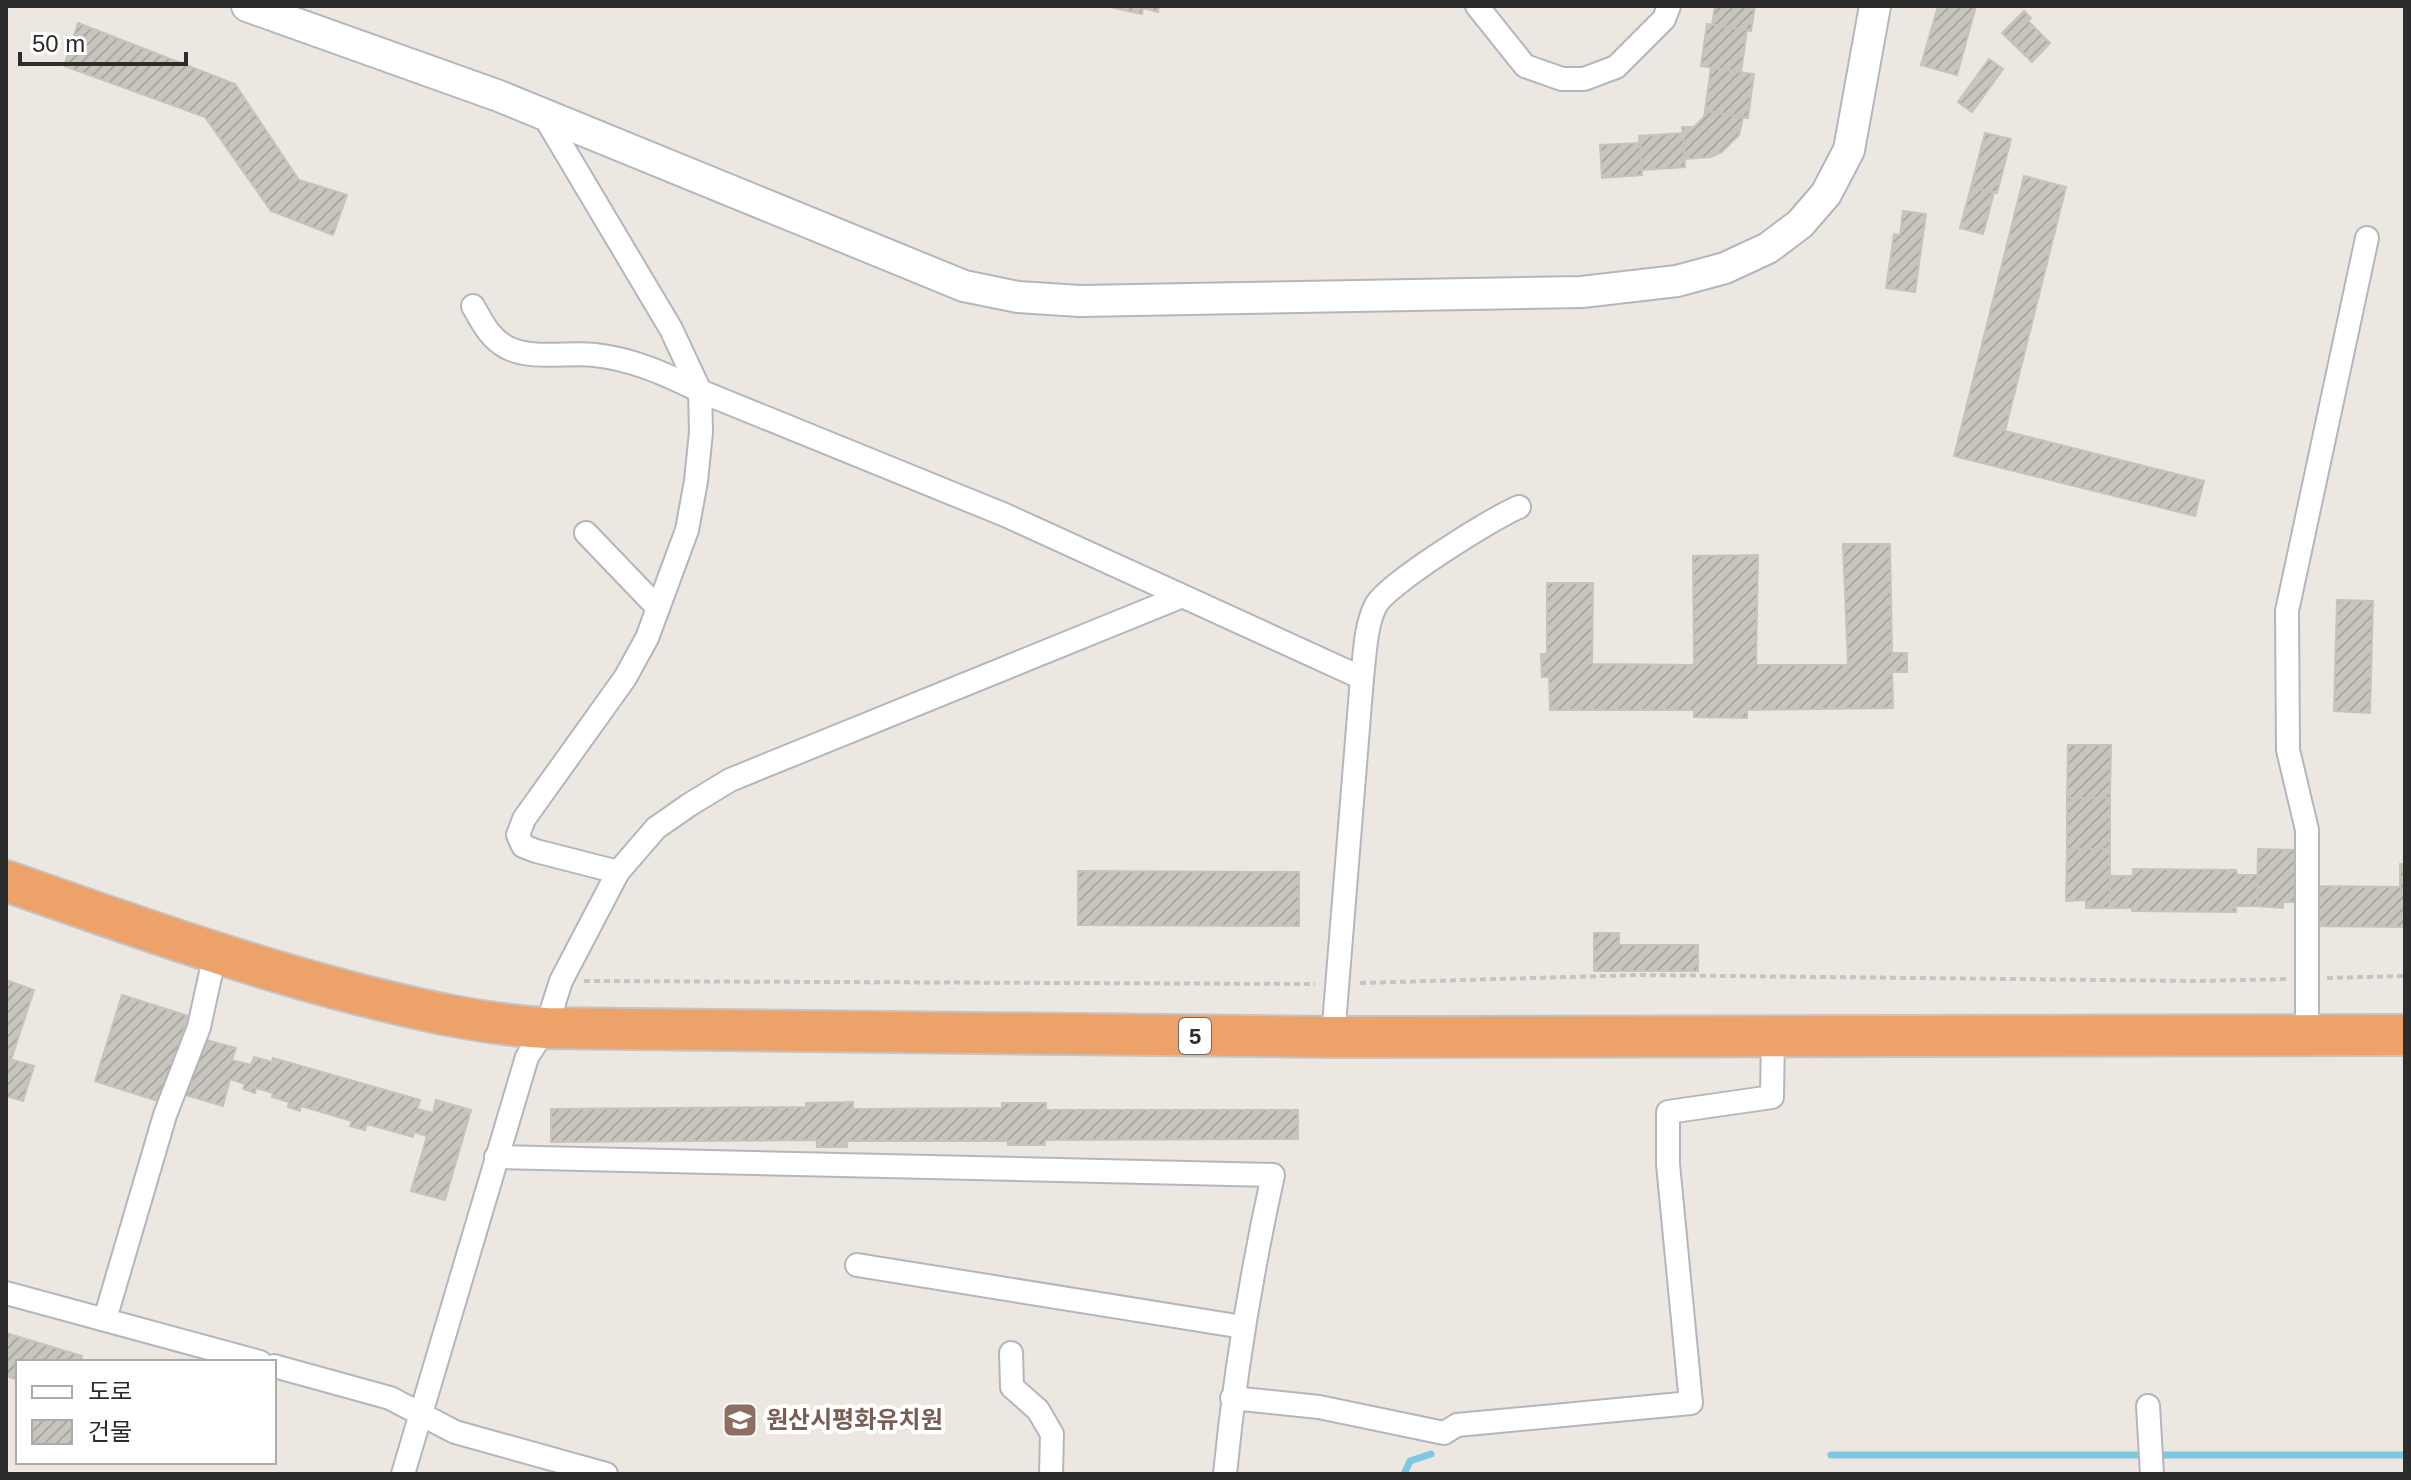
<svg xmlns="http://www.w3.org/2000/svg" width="2411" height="1480" viewBox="0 0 2411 1480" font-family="Arial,'Noto Sans KR',sans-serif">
	<defs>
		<pattern id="building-hatch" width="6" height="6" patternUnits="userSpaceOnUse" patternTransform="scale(2)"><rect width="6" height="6" fill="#c8c5be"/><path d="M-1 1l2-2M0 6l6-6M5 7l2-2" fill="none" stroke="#aca9a3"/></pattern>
	</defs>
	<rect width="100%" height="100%" fill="#ece7e0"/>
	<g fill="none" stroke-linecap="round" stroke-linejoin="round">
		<g stroke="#7fc8e2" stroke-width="7">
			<polyline points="1831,1455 2405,1455"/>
			<polyline points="1404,1474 1410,1461 1431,1454"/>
		</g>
	</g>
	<g fill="url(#building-hatch)" stroke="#c8c3ba" stroke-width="2">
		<polygon points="1105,6 1159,6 1158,12 1143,8 1142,14"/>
		<polygon points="1715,6 1755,6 1751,31 1712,25"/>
		<polygon points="1938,6 1976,6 1957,75 1921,65"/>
		<polygon points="2024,11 2031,18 2028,21 2050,43 2032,62 2002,33"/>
		<polygon points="78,23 235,84 299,180 347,195 333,235 271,211 205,117 64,66"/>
		<polygon points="1707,24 1747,30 1741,72 1701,66"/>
		<polygon points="1989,59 2003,69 1972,112 1958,102"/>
		<polygon points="1711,68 1754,74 1748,118 1705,111"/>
		<polygon points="1705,111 1743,117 1739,135 1722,152 1711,157 1684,159 1682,127 1694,127 1704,117"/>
		<polygon points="1683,133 1685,167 1642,170 1639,136"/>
		<polygon points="1985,133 2011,139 1997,193 1971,187"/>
		<polygon points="1640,143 1642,175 1602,178 1600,145"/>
		<polygon points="2024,176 2066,187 2005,431 2204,481 2195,516 1954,456"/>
		<polygon points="1971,187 1994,193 1983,234 1960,228"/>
		<polygon points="1903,211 1926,214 1915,292 1886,288 1894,234 1900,235"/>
		<polygon points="1843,544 1890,544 1892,653 1907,653 1907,672 1892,672 1893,708 1747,710 1747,718 1694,717 1694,710 1550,710 1549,677 1542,677 1541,654 1547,654 1547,583 1593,583 1592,664 1694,665 1693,556 1758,555 1756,665 1848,665"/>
		<polygon points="2337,600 2373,601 2370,713 2334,711"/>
		<polygon points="2068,745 2111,745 2110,798 2067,798"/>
		<rect x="2067" y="798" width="43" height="51"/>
		<polygon points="2067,849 2110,849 2110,908 2086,908 2086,900 2066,901"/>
		<polygon points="2258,849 2302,850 2301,902 2283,902 2283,908 2257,906"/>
		<polygon points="2400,864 2405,864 2405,927 2308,926 2308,886 2400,887"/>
		<polygon points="2133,869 2236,870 2237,875 2258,875 2257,906 2236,906 2236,912 2132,911 2132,908 2110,908 2110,876 2133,876"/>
		<polygon points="1078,871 1299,872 1299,926 1078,925"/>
		<polygon points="1594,933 1619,933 1619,945 1698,945 1698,971 1594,971"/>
		<polygon points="6,980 34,990 10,1063 6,1062"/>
		<polygon points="122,995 188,1016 161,1102 95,1081"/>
		<polygon points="202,1039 236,1048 232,1060 251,1065 254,1057 272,1062 273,1058 420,1100 417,1109 433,1113 436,1100 471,1110 445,1200 411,1191 427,1136 414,1132 413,1137 367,1124 365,1130 350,1126 352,1121 301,1106 300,1111 288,1107 289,1102 272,1097 273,1093 256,1088 255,1093 243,1089 245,1084 230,1079 223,1106 186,1095"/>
		<polygon points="6,1058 34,1066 23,1101 6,1096"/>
		<polygon points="853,1102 853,1109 1002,1108 1002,1103 1046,1103 1046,1110 1298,1110 1298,1139 1045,1140 1045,1145 1008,1145 1008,1141 847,1141 847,1147 817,1147 817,1140 551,1142 551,1109 806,1107 806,1103"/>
		<polygon points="6,1333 82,1356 81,1362 18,1362 18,1380 6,1376"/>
	</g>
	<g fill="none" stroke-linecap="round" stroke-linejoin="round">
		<defs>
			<g id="street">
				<polyline points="1477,6 1525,66 1562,79 1584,79 1616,67 1664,19 1669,6"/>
				<polyline points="543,114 671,329 700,391 701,432 696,481 687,530 647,638 625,678 524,819 518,835 523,846 536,851 618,872"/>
				<path d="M473,306c9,16 17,33 35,42 26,12 59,4 87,7 37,4 71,19 105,36l305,124 357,163 -29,359"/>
				<polyline points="586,533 658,608"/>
				<path d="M1362,678c3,-23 3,-52 14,-73 11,-21 118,-88 143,-98"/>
				<polyline points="2307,1035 2307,830 2288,750 2287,611 2367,238"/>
				<path d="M496,1157l777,18c-22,100 -38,197 -48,299"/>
				<polyline points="857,1265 1243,1327"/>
				<polyline points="6,1293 260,1362"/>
				<polyline points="105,1319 165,1115 199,1027 215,954"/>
				<polyline points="1011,1353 1012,1387 1038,1410 1052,1434 1051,1474"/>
				<polyline points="274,1366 390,1398 455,1432 606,1474"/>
				<polyline points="1232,1398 1319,1407 1444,1433 1457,1425 1691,1403 1668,1164 1668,1112 1772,1097 1773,1036"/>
				<polyline points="2148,1406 2152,1474"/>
				<polyline points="403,1474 527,1057 546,1028 561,981 618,872 656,828 689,805 730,780 1180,597"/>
			</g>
			<polyline id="secondary" points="247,6 499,96 964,286 1018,297 1080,301 1582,292 1677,281 1725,268 1768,248 1800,224 1826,194 1849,150 1875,6"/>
			<path id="highway" d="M6,881c117,41 234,83 355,114 64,16 119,29 185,33l787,9 1072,-2"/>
		</defs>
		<use href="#street" stroke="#b4b6be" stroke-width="26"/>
		<use href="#secondary" stroke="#b4b6be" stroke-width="34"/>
		<use href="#highway" stroke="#c4c4c4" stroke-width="44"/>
		<g stroke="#c4c4c4" stroke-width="4" stroke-dasharray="6 4" stroke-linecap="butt">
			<polyline points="2327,978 2405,976"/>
			<polyline points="584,981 1315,984"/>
			<polyline points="1360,983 1638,975 2196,981 2287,979"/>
		</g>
		<use href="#street" stroke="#fff" stroke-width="22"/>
		<use href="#secondary" stroke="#fff" stroke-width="30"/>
		<use href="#highway" stroke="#eda26a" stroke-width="40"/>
	</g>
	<defs>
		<symbol id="school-square" viewBox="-11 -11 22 22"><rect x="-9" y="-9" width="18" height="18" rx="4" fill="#8d6e63" stroke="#fff"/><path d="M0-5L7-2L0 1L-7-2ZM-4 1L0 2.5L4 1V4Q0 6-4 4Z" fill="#fff"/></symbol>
	</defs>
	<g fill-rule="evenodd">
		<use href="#school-square" x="720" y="1400" width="40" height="40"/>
	</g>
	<g text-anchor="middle" stroke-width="8" stroke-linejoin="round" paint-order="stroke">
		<rect fill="#fff" stroke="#6b6b6b" stroke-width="2" x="1179" y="1018" width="32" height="36" rx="6"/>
		<g font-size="22" font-weight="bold" fill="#2c2c2c">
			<text x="1195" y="1044">5</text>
		</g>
		<g font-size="24" font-weight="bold" fill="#785e54" stroke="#fff" text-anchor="start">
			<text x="766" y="1428">원산시평화유치원</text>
		</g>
	</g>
	<rect width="2411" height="1480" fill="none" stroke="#2c2c2c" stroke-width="16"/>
	<rect x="16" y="1360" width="260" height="104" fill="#ffffff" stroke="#ababab" stroke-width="2"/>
	<rect x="32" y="1386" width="40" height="12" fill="#ffffff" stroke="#ababab" stroke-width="2"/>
	<text x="88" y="1400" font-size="24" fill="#2c2c2c">도로</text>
	<rect x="32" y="1420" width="40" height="24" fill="url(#building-hatch)" stroke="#ababab" stroke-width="2"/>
	<text x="88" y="1440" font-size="24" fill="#2c2c2c">건물</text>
	<path d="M20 52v12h166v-12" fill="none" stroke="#2c2c2c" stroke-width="4"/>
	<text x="32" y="52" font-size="24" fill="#2c2c2c" stroke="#ffffff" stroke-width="6" paint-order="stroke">50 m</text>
</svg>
